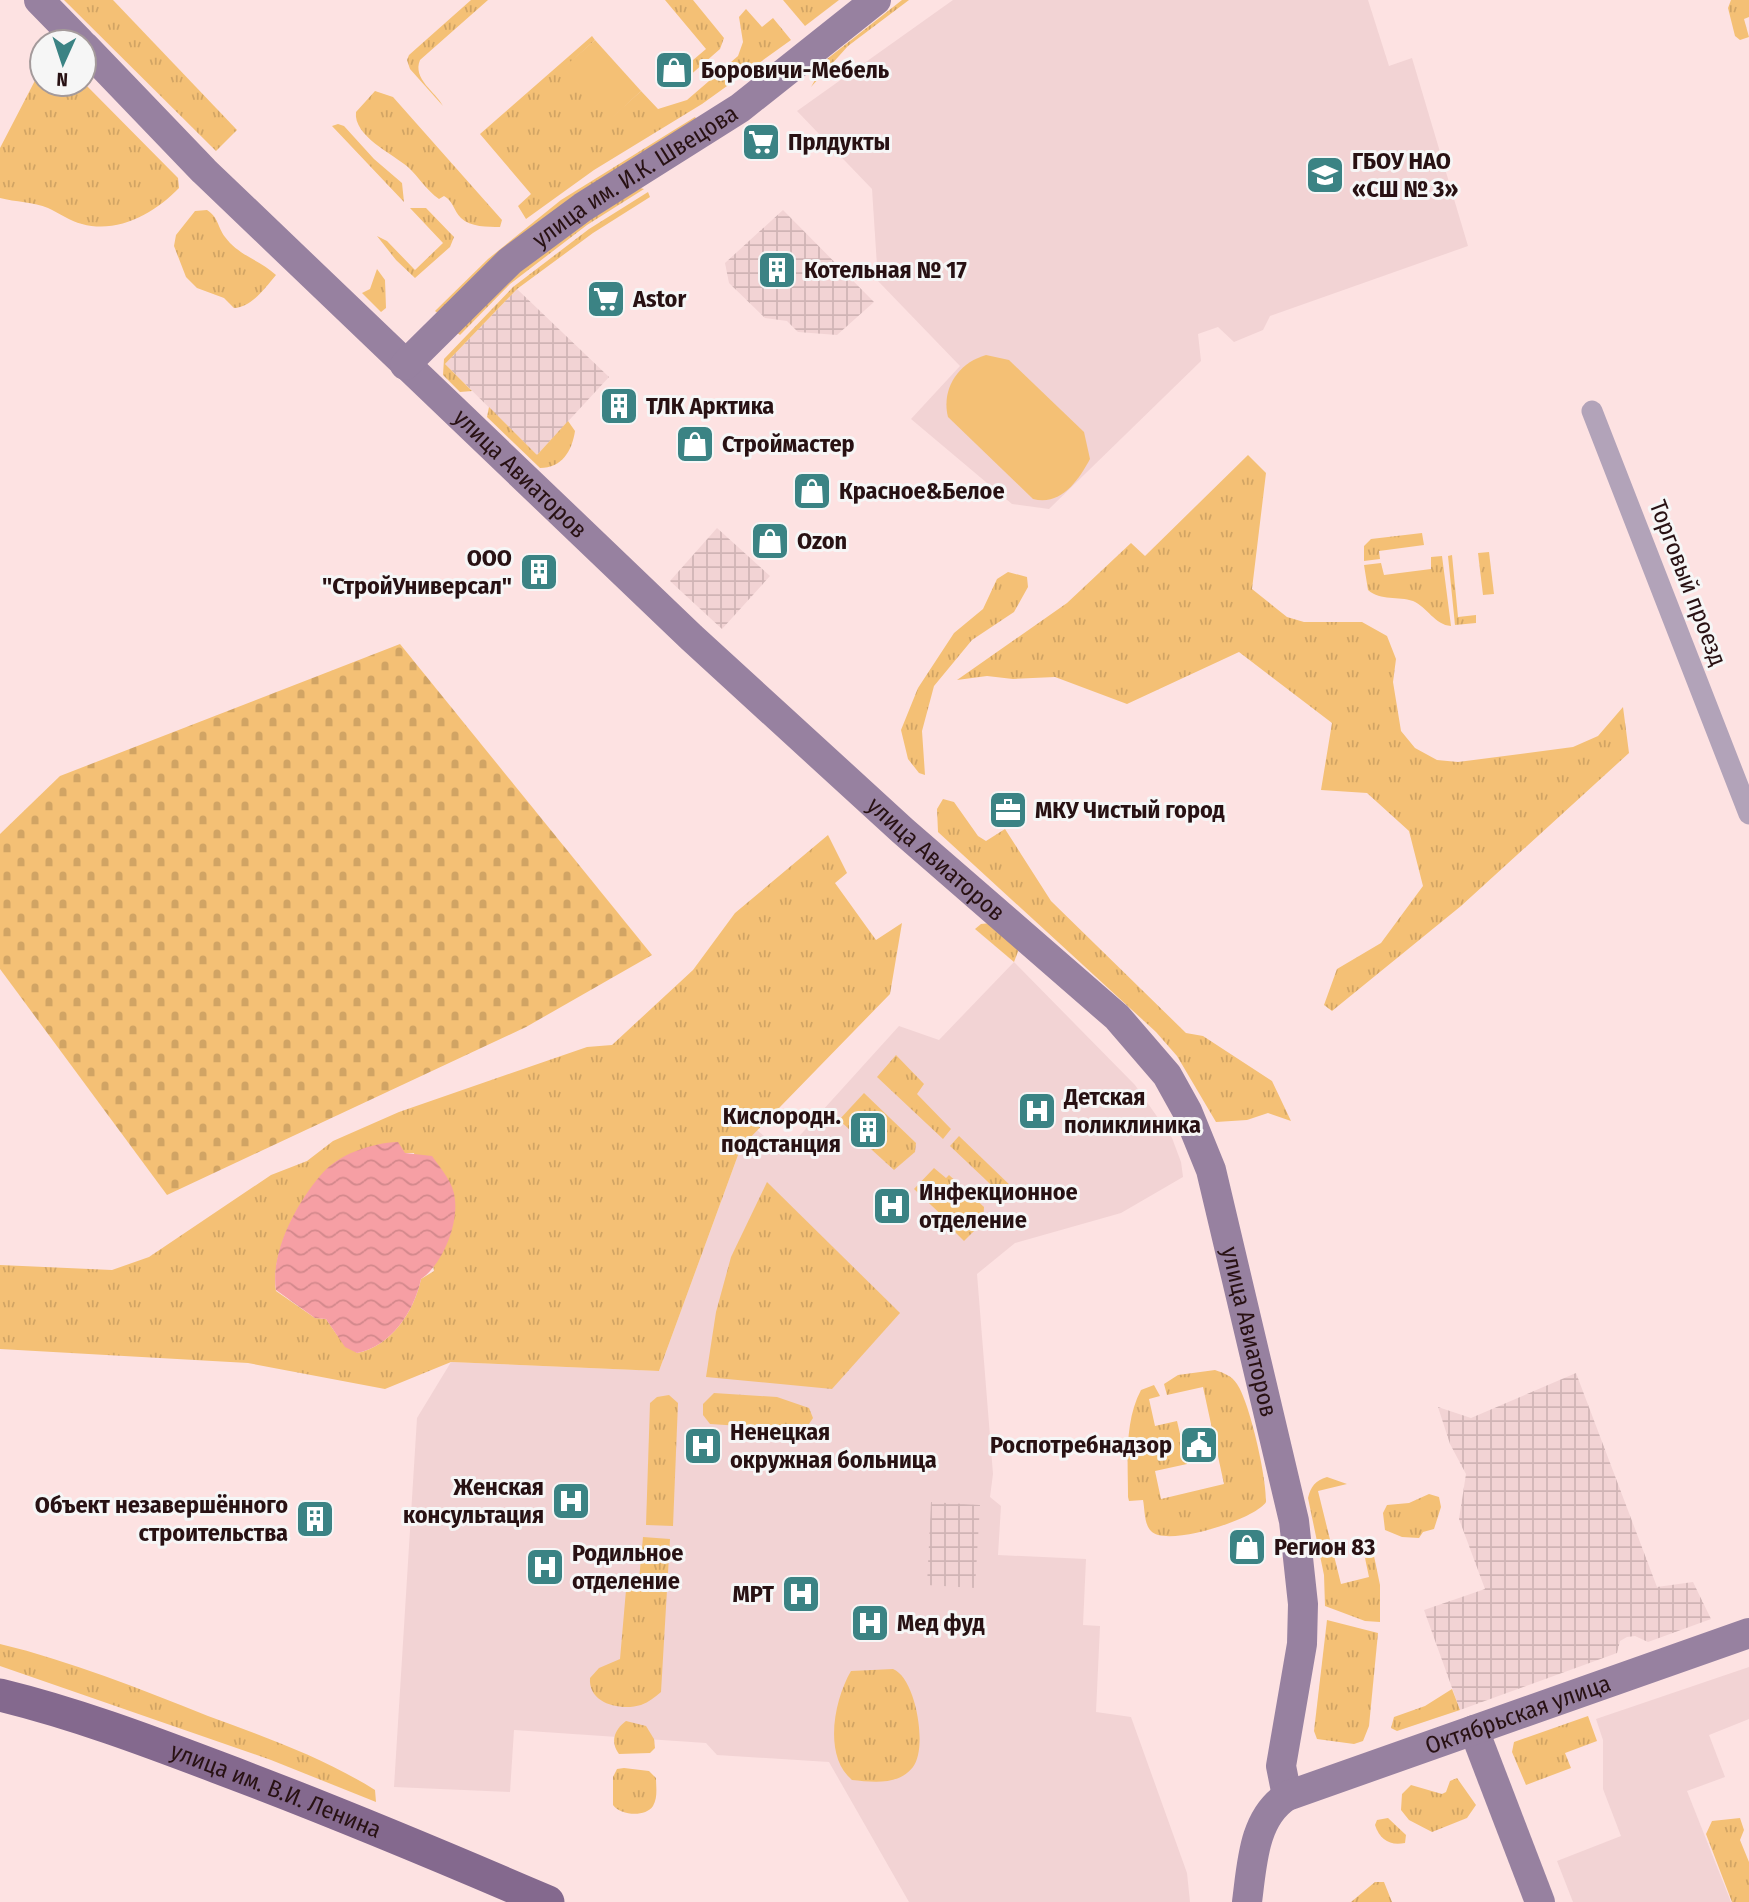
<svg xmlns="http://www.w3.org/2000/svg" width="1749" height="1902" viewBox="0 0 1749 1902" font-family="'Fira Sans Condensed',sans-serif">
	<defs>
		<pattern id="industrial-grid" width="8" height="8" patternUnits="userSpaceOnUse" patternTransform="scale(1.75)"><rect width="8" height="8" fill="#f2d3d4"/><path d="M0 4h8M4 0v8" fill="none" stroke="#d0b4b5"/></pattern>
		<pattern id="grass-tufts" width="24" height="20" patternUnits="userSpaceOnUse" patternTransform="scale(1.75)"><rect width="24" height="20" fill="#f4c075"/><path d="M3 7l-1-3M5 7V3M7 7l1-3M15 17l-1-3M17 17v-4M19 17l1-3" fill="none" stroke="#d1a464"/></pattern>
		<pattern id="cemetery-stones" width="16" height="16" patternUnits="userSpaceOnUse" patternTransform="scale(1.75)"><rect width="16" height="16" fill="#f4c075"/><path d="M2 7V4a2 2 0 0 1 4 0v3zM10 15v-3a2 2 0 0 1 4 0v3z" fill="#d1a464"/></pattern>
		<pattern id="water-waves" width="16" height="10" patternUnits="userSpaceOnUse" patternTransform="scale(1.75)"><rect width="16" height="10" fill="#f69fa4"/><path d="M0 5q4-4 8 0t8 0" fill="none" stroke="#d3888c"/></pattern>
	</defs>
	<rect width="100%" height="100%" fill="#fde2e2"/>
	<g fill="#f2d3d4">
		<polygon points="953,0 1368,0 1389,66 1412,58 1468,246 1270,316 1263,330 1234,342 1218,327 1198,334 1201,361 1049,509 1012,504 911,419 960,366 878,281 872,189 797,111"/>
		<polygon points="1014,962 1135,1085 1172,1138 1181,1162 1183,1177 1121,1213 1015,1243 977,1274 993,1474 990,1497 1001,1506 998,1555 1086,1559 1083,1625 1100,1626 1096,1712 1131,1717 1187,1873 1190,1902 909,1902 829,1762 717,1755 706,1743 514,1730 510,1792 394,1787 417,1418 451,1362 659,1371 741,1147 757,1130 784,1153 899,1026 939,1040"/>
		<polygon points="1749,1667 1749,1719 1709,1735 1725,1777 1687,1791 1731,1902 1573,1902 1557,1861 1621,1836 1603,1789 1603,1740 1596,1719"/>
	</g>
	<g fill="url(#industrial-grid)">
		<polygon points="783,210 874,302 837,335 798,332 787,321 765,318 729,283 725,263"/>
		<polygon points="517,289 609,377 537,455 445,364"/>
		<polygon points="717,528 770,576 722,629 670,581"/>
		<polygon points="1576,1373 1657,1587 1693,1582 1711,1619 1648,1642 1635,1636 1627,1637 1620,1641 1617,1653 1460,1710 1424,1610 1485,1589 1459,1519 1466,1474 1450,1444 1438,1407 1471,1418"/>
		<polygon points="931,1502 980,1505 975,1588 927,1585"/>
	</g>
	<g fill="url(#grass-tufts)" fill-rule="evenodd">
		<polygon points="64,0 113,0 237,130 216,151"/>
		<path d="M471,0h17l-68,60c-8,19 16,32 23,46l-33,-37 -3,-9 2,-5z"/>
		<polygon points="665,0 693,0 724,38 720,49 679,85 668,84 655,69 661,63 673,77 706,49"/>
		<polygon points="783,0 839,0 805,26"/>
		<polygon points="902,0 909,0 848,46 811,87 827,59"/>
		<polygon points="1731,0 1749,0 1749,17 1744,19 1749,37 1740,40 1735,36 1728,8"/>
		<polygon points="746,9 762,27 773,18 791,40 702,104 594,170 526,219 518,206 531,194 480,134 592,36 595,40 564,68 610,119 641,91 658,109 687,100 738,56 743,42 739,17"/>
		<path d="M42,67v17l42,-1 94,95 1,10c-24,25 -61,46 -97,36 -12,-3 -23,-11 -34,-16 -14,-6 -33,-6 -48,-10v-50z"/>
		<path d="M375,91l18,6 109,123 -2,7c-12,0 -30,0 -39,-9 -8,-8 -7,-16 -17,-22l-5,3c-13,-9 -20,-22 -31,-32 -15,-13 -55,-31 -52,-55z"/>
		<polygon points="695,117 698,121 439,314 435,311 488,259 561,200"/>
		<polygon points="338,124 344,126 374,159 402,183 404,202 332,126"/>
		<polygon points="640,188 644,189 587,225 510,284 460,335 456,332 506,282 583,224"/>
		<polygon points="648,192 650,197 593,233 517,289 445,364 472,391 460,392 443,375 444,359 513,287 589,229"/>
		<polygon points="410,208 426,208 454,237 450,247 415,278 396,260 377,236 387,241 415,270 443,243"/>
		<path d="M207,210c12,8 10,16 18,27 14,19 35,23 51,38 -11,13 -24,32 -42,33l-10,-10 -27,-10 -11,-11 -12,-31 2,-11 19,-24z"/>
		<polygon points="377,269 385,280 386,308 381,312 362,293 370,289"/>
		<path d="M489,407l48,48 31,-34 7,10c-3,20 -13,37 -35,37l-53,-51z"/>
		<polygon points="1248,455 1266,473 1252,589 1287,617 1304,622 1362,622 1387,636 1396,659 1393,682 1401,731 1415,748 1437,760 1458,762 1573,747 1598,736 1623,707 1629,753 1461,906 1332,1011 1324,1005 1337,969 1381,943 1423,886 1409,831 1367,793 1321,790 1332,723 1239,652 1127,704 1055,677 1013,679 987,676 957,680 1067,603 1131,543 1145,556"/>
		<polygon points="1422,533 1424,545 1379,551 1380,559 1364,561 1364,546 1371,539"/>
		<polygon points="1489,552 1494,594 1483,595 1478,553"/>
		<polygon points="1452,555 1458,617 1476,615 1476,623 1455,625 1448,556"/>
		<path d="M1442,556l9,70c-16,-1 -24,-19 -38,-25 -15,-5 -32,0 -45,-11l-4,-25 17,-2 3,12 47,-6v-12z"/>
		<polygon points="1008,572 1027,577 1028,587 1014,612 972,640 934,686 922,731 925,775 919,773 908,759 901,730 918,688 954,633 983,609 997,579"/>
		<polygon points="943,799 954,802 978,836 986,841 1005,829 1051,901 1186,1033 1203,1036 1272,1081 1291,1121 1268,1113 1247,1120 1216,1122 1177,1056 1156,1032 938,832 937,809"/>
		<path d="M828,835l19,38 -12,10 41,57 26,-17 -12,71 -149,153 -82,224 -208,-9 -66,27 -137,-26 -248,-14v-84l112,5 37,-13 122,-82 36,-14 26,-20 66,-29 188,-65 25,-2 81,-75 42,-57zM414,1153l20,118 -13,8c-7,33 -30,67 -64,74l-20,-18 -11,-16 -11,-1 -39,-27c-7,-42 32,-114 68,-133 13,-7 54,-5 70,-5z"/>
		<polygon points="991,923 1019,949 1014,962 975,929 981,924"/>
		<polygon points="896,1055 924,1084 917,1094 951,1129 943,1139 877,1077"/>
		<polygon points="864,1093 916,1143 915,1152 894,1170 839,1120"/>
		<polygon points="959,1136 1014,1189 1013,1198 1005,1198 950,1146"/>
		<polygon points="934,1168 946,1178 949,1175 984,1207 983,1222 964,1241 947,1224 949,1222 914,1189"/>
		<polygon points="767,1182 900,1313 832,1389 706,1377 716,1312 731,1257"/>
		<path d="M1215,1370c9,3 17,6 22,14 13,19 30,95 29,118 -10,17 -100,46 -115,29 -7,-7 -6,-21 -8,-31l-14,1 -1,-4c0,-35 -4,-75 13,-107l13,-5 6,11 -11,3 6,27 22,-5 10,43 -32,7 6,28 63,-15 -21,-97 -36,8 -3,-11 14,-9z"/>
		<polygon points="714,1393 777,1397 809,1408 813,1418 807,1427 800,1430 710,1424 703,1415 703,1404"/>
		<polygon points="669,1395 678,1403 673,1526 646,1525 650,1403 657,1397"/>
		<path d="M1327,1477l20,7 -29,7 23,93 28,-7 -4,-19 9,-2 6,29v37l-15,-1 -40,-15 -1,-31 -16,-77c3,-12 7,-17 19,-21z"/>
		<polygon points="1429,1494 1439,1497 1441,1507 1434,1529 1423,1532 1419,1538 1402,1537 1385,1530 1383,1513 1387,1505 1409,1503"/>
		<path d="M643,1537l27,2 -9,153c-6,5 -12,10 -20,13 -20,6 -53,-1 -51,-27l9,-10 21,-9 6,-69 13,-10z"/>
		<polygon points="1327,1620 1378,1633 1369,1726 1363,1741 1354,1744 1317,1739 1314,1731"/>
		<path d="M0,1644c71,17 140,45 208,72 57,21 116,42 167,74l1,12 -105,-42 -271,-94z"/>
		<path d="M893,1669c23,9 35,79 20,98 -15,19 -41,15 -61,13 -29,-24 -18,-80 -1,-109z"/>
		<polygon points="1452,1689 1460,1710 1397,1731 1391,1728 1394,1717 1425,1706"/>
		<polygon points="1588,1716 1597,1741 1565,1753 1571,1768 1526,1785 1512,1752 1514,1742"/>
		<path d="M626,1721l20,5 8,13 1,9 -5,5 -31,1c-9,-12 -5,-24 7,-33z"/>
		<path d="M624,1768l25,3 7,7c0,8 2,20 -3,28 -8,12 -33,9 -40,-1v-28l4,-8z"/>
		<polygon points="1457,1778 1476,1805 1467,1818 1432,1832 1409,1820 1401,1810 1402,1794 1411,1785 1442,1794 1446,1792 1450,1781"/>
		<path d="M1388,1818l18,17 -1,8c-15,3 -25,-3 -30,-18l2,-5z"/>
		<polygon points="1740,1818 1744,1830 1740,1840 1749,1862 1749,1902 1732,1902 1706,1834 1712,1821"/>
		<polygon points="1375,1882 1384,1882 1392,1902 1351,1902"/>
	</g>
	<polygon fill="url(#cemetery-stones)" points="400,644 652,955 526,1027 167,1195 0,969 0,834 60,776"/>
	<g fill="#f4c075">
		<polygon points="595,40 641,91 610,120 563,68"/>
		<path d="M986,355l23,5 75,72 6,27c-12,22 -29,47 -57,40l-85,-82c-7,-28 10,-54 38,-62z"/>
	</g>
	<path fill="url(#water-waves)" d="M398,1142l7,11 27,3c9,13 22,27 23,44 3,26 -13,65 -34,79 -7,33 -30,67 -64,74l-12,-6 -19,-28 -11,-1 -39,-28c-6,-37 20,-86 44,-114 18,-22 51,-33 78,-34z"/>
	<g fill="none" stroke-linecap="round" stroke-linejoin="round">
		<polyline stroke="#b2a3b9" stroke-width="21" points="1592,411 1749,814"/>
		<g stroke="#9781a0" stroke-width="30">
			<polyline points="39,0 80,42"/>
			<path id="s1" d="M84,46l120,125 487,466 212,194 214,186 50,58 20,36 24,59 83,351 9,83 -1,40 -21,122 6,30"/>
			<path id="s2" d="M405,365l105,-104 73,-54 157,-99 136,-108"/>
			<polyline points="1474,1730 1540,1902"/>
			<path id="s3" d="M1247,1902c5,-37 6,-84 40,-106l462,-163"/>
		</g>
		<path stroke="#84698e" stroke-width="33" id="s4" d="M0,1695c74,18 146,45 217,72 112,42 222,88 331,135"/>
	</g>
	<defs>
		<symbol id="shop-square" viewBox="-11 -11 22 22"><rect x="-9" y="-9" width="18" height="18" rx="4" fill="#3b8384" stroke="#f6f6f6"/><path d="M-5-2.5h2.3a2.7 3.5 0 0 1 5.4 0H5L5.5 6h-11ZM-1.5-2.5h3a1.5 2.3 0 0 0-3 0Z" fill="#fff"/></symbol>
		<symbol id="supermarket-square" viewBox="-11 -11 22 22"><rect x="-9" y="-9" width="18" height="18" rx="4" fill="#3b8384" stroke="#f6f6f6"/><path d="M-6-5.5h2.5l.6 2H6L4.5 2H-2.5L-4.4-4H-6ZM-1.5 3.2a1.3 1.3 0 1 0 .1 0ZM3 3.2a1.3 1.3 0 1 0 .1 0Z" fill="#fff"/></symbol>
		<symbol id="school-square" viewBox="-11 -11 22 22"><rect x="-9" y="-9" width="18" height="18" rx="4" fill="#3b8384" stroke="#f6f6f6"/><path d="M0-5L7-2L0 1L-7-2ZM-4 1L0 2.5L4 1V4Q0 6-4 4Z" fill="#fff"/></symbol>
		<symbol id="building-square" viewBox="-11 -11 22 22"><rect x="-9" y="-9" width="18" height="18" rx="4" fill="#3b8384" stroke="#f6f6f6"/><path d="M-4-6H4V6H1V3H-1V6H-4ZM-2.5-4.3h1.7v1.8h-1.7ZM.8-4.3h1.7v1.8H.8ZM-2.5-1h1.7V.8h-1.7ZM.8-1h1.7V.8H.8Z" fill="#fff"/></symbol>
		<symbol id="office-square" viewBox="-11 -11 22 22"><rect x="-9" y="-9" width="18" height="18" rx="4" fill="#3b8384" stroke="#f6f6f6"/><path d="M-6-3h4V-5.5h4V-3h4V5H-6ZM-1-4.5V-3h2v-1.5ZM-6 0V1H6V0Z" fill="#fff"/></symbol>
		<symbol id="hospital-square" viewBox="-11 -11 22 22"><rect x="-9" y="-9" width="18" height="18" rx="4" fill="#3b8384" stroke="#f6f6f6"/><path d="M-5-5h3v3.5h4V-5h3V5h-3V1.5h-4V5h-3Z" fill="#fff"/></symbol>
		<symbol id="civic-square" viewBox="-11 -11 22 22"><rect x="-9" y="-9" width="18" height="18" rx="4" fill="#3b8384" stroke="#f6f6f6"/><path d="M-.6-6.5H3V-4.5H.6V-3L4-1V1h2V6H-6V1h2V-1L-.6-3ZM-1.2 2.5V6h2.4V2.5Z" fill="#fff"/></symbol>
	</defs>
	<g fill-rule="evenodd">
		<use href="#shop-square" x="652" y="48" width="44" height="44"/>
		<use href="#supermarket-square" x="739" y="120" width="44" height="44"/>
		<use href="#school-square" x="1303" y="153" width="44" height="44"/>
		<use href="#building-square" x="755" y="248" width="44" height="44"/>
		<use href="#supermarket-square" x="584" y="277" width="44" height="44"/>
		<use href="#building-square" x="597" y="384" width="44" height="44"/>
		<use href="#shop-square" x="673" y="422" width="44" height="44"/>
		<use href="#shop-square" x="790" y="469" width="44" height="44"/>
		<use href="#shop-square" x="748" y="519" width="44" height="44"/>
		<use href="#building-square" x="517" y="550" width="44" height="44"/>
		<use href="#office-square" x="986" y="788" width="44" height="44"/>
		<use href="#hospital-square" x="1015" y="1089" width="44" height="44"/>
		<use href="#building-square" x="846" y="1108" width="44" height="44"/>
		<use href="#hospital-square" x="870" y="1184" width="44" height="44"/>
		<use href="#civic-square" x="1177" y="1423" width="44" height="44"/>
		<use href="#hospital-square" x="681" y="1424" width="44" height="44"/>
		<use href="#hospital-square" x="549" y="1479" width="44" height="44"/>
		<use href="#building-square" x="293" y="1497" width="44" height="44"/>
		<use href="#shop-square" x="1225" y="1525" width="44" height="44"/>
		<use href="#hospital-square" x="523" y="1545" width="44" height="44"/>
		<use href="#hospital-square" x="779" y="1572" width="44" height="44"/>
		<use href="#hospital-square" x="848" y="1601" width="44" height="44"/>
	</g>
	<g text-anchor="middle" stroke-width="6" stroke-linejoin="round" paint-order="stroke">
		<g font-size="24" font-weight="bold" fill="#281113" stroke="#f6f6f6" text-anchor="start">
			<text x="701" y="78">Боровичи-Мебель</text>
			<text x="788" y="150">Прлдукты</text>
			<text x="1352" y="169">ГБОУ НАО<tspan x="1352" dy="28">«СШ № 3»</tspan></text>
			<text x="804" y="278">Котельная № 17</text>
			<text x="633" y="307">Astor</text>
			<text x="646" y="414">ТЛК Арктика</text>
			<text x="722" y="452">Строймастер</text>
			<text x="839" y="499">Красное&amp;Белое</text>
			<text x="797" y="549">Ozon</text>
			<text x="512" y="566" text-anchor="end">ООО<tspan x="512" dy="28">"СтройУниверсал"</tspan></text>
			<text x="1035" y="818">МКУ Чистый город</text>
			<text x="1064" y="1105">Детская<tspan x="1064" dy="28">поликлиника</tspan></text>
			<text x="841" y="1124" text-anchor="end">Кислородн.<tspan x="841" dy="28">подстанция</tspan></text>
			<text x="919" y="1200">Инфекционное<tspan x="919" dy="28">отделение</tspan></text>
			<text x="730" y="1440">Ненецкая<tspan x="730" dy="28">окружная больница</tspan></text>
			<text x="1172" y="1453" text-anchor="end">Роспотребнадзор</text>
			<text x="544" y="1495" text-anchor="end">Женская<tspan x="544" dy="28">консультация</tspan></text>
			<text x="288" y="1513" text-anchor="end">Объект незавершённого<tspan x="288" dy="28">строительства</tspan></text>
			<text x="1274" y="1555">Регион 83</text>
			<text x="572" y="1561">Родильное<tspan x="572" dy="28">отделение</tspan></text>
			<text x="774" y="1602" text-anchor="end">МРТ</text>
			<text x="897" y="1631">Мед фуд</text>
		</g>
		<g font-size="24" fill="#281113" stroke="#f6f6f6">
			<text dy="8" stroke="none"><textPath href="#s2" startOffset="299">улица им. И.К. Швецова</textPath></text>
			<text dy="8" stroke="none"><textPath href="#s1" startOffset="611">улица Авиаторов</textPath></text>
			<text transform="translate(1688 583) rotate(69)" y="8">Торговый проезд</text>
			<text dy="8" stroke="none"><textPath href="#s1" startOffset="1178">улица Авиаторов</textPath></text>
			<text dy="8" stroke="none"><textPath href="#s1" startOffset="1766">улица Авиаторов</textPath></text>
			<text dy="8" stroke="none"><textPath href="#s3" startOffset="362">Октябрьская улица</textPath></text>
			<text dy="8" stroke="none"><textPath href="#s4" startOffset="292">улица им. В.И. Ленина</textPath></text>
		</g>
	</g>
	<g transform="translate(63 63) rotate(183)"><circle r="33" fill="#f6f6f6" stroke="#a49a9b" stroke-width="2"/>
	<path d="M0-5L12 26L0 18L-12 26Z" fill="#3b8384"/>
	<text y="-10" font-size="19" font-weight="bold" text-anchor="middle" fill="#281113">N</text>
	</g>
</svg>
